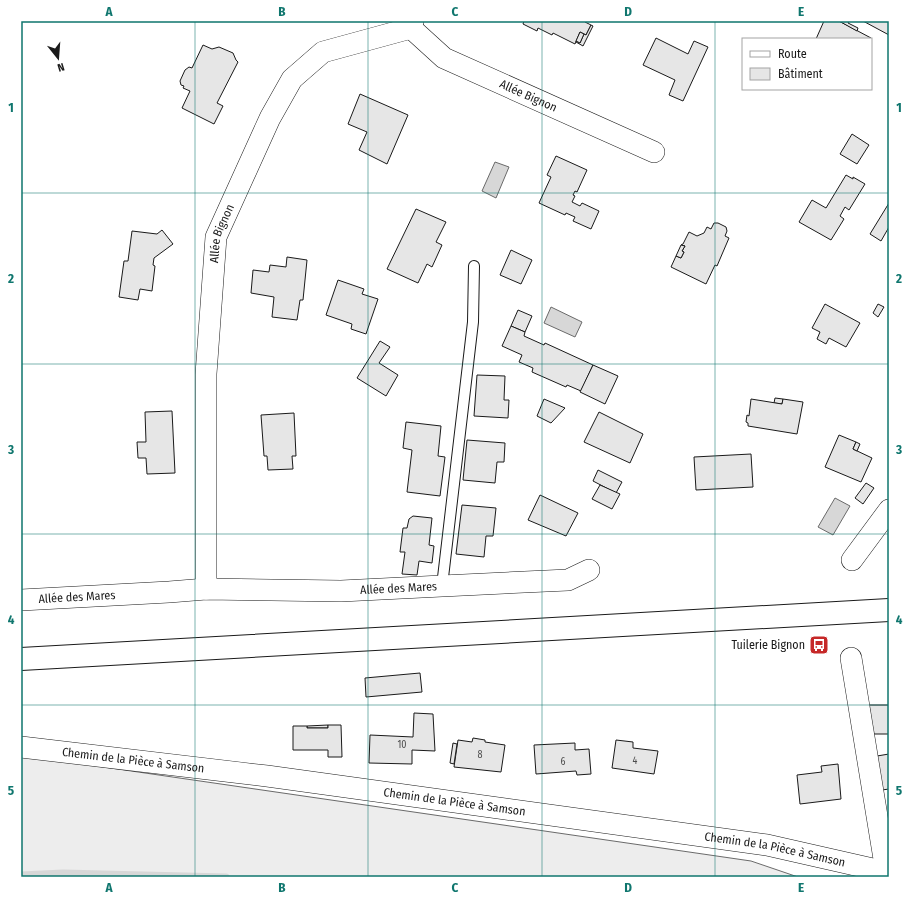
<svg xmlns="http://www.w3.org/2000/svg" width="910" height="898" viewBox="0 0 910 898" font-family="'Fira Sans Condensed',sans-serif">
	<rect width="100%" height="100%" fill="#fff"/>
	<polygon fill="#ededed" stroke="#6a6a6a" points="21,755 751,861 798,877 21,877"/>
	<g fill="#d7d7d7" stroke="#6a6a6a">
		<polygon points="495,162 509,167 496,198 482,191"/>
		<polygon points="551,307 582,322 575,337 544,323"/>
		<polygon points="835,498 850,506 833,535 818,527"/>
	</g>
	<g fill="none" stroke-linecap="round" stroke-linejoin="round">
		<polyline stroke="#d7d7d7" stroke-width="7" points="21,875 63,873 226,877"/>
	</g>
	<g fill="#e6e6e6" stroke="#1a1a1a">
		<polygon points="524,21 586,21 585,22 591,25 586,35 580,32 575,44 553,33 552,35 538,28 537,31 523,24"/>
		<polygon points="824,21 839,21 871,38 870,39 816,39"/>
		<polygon points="839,21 849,21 848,23 858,28 857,31"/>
		<polygon points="863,21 889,21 889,35"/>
		<polygon points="591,25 593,26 583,46 576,42 576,41 580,43 584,34 586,35"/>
		<polygon points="580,32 584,34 580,43 576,41"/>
		<polygon points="656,38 688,54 694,41 708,47 683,101 669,95 675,80 643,65"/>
		<polygon points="203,45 212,49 219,47 233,53 236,60 238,62 217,103 223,106 214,124 182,108 190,91 183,88 184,86 181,85 180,81 185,70 189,67 192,68"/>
		<polygon points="360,94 408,115 387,164 359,150 367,132 348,124"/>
		<polygon points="852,134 869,145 857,164 840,154"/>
		<polygon points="556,156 587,170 577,192 575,191 573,195 575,196 572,202 580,206 582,203 599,211 591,229 573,221 575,217 566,213 565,215 539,203 551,177 547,175"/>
		<polygon points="846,175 853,179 853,177 865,184 849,210 845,207 840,216 844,219 831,240 799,222 812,200 826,208"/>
		<polygon points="889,203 889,227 881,241 870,234"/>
		<polygon points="416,209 446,222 436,242 442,245 432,267 427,264 418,283 387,269"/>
		<polygon points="714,223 718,223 726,227 727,231 725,236 729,238 717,266 715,265 706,284 671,267 676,256 681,258 684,252 682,251 685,246 681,245 683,244 689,232 697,236 704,233 707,227 711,229"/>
		<polygon points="162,230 173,244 154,258 153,265 155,266 152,291 140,289 138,300 119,297 124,261 128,261 132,231 157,234"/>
		<polygon points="681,245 685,246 682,251 684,252 681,258 676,256"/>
		<polygon points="511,250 532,260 521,284 500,275"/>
		<polygon points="287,257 307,260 303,300 300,300 297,320 272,317 274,297 251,293 253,270 269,272 270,265 286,267"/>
		<polygon points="338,280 364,289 362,294 378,299 366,334 351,329 352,324 326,315"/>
		<polygon points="825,304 860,323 846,347 829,338 826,344 817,339 820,332 812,328"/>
		<polygon points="878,304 884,307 878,317 873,313"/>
		<polygon points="518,310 532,316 525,332 511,326"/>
		<polygon points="511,326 525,332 524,336 544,345 545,343 593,365 581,391 567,385 566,387 532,372 533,368 519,362 522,355 502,346"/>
		<polygon points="380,341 390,347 379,363 398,375 386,396 357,378"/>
		<polygon points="593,365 618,376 605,404 580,392"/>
		<polygon points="477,375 505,376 504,400 509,400 508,418 474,416"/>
		<polygon points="775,398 783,399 782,404 774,403"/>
		<polygon points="544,399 565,408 551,423 537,416"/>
		<polygon points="751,399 782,404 783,399 803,402 797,434 748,426 748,423 746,422 747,415 749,416"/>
		<polygon points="172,411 175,473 147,474 146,458 138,458 137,442 146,442 145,412"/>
		<polygon points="599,412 643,434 630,463 584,442"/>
		<polygon points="294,413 296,456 292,456 293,469 268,470 267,456 264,456 261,415"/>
		<polygon points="406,422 441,426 438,456 445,457 440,496 407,492 412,450 403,448"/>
		<polygon points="839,435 856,442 853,449 872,458 861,482 825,467"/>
		<polygon points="467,440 505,443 504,462 497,462 495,483 463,480"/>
		<polygon points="856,442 860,444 857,451 853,449"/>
		<polygon points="751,454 753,487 696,490 694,457"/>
		<polygon points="598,470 622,482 616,493 593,481"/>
		<polygon points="866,483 874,488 863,504 855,498"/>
		<polygon points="600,485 620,494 612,509 592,499"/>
		<polygon points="540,495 578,513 566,536 528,520"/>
		<polygon points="462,505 496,508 493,536 486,536 484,557 456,554"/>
		<polygon points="413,516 432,518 429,545 434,546 432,563 419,561 417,575 402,574 405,552 400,552 403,528 407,528 409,519"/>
		<polygon points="420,673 422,692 366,697 365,678"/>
		<polygon points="869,705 889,705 889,734 873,734"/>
		<polygon points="414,713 433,714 435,751 412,750 412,764 369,763 370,735 413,737"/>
		<polygon points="328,725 328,728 307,728 307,726"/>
		<polygon points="328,725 341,725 342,757 328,757 328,750 293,750 293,726 307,726 307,728 328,728"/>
		<polygon points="473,738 485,740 485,742 505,745 501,772 454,767 458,740 472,742"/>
		<polygon points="616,740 633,742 633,748 658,751 654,774 612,768"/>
		<polygon points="453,743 457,744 454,764 450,763"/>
		<polygon points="575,743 575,750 589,749 591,774 577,775 576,771 536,774 534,745"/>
		<polygon points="889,754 889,789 882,790 877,756"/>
		<polygon points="838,764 841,799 800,804 797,775 822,772 821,766"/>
	</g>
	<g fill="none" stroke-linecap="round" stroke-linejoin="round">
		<defs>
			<polyline id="service" points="442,586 473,322 474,266"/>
			<g id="minor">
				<path id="s1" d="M411,28l33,30 210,94"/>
				<polyline points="852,560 889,510"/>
				<path id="s2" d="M206,589v-215l10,-137 54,-119 22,-39 31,-27 88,-24 2,-7"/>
				<path id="s3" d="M21,600l148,-8 37,-3 135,2 101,-5 126,-6 21,-10"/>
				<polyline points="851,658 887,877"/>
				<path id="s4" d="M21,747l246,29 500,69 119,27"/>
			</g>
			<polyline id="primary" points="21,659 889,610"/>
		</defs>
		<use href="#service" stroke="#1a1a1a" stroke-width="12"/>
		<use href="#minor" stroke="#1a1a1a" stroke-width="22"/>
		<use href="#primary" stroke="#1a1a1a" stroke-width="24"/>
		<use href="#service" stroke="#fff" stroke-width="10"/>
		<use href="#minor" stroke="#fff" stroke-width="21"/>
		<use href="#primary" stroke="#fff" stroke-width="22"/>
	</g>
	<path fill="none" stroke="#0f766e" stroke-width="1" stroke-opacity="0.55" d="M195,21v856M368,21v856M542,21v856M715,21v856M21,193h868M21,364h868M21,534h868M21,705h868"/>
	<defs>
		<symbol id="bus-square" viewBox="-11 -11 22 22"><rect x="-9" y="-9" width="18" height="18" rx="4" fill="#c62828" stroke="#fff"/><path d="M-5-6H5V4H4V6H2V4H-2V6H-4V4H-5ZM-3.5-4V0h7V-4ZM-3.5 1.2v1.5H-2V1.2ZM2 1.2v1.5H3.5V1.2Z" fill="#fff"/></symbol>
	</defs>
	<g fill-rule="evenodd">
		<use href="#bus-square" x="808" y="634" width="22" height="22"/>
	</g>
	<g text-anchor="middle" stroke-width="3" stroke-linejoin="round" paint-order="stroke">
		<g font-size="10" fill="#4d4d4d">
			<text x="402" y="748">10</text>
			<text x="480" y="758">8</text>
			<text x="635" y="764">4</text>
			<text x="563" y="765">6</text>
		</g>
		<g font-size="12" fill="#1a1a1a" stroke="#fff">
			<text dy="4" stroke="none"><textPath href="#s1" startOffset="137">Allée Bignon</textPath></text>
			<text dy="4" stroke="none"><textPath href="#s2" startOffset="357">Allée Bignon</textPath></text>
			<text dy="4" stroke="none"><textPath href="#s3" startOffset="378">Allée des Mares</textPath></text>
			<text dy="4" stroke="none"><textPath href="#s3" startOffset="56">Allée des Mares</textPath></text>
			<text dy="4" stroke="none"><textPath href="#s4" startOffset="113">Chemin de la Pièce à Samson</textPath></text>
			<text dy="4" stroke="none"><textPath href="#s4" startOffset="437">Chemin de la Pièce à Samson</textPath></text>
			<text dy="4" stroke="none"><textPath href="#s4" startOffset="761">Chemin de la Pièce à Samson</textPath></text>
		</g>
		<g font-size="12" fill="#1a1a1a" stroke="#fff" text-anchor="end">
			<text x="805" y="649">Tuilerie Bignon</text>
		</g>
	</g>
	<rect width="910" height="898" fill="none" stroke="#ffffff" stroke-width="44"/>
	<rect x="742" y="38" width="130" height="52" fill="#ffffff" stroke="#a3a3a3"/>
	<rect x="750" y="51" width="20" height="6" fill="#ffffff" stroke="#a3a3a3"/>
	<text x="778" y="58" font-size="12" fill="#1a1a1a">Route</text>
	<rect x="750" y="68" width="20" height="12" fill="#e6e6e6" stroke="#a3a3a3"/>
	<text x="778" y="78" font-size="12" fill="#1a1a1a">Bâtiment</text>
	<g transform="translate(58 58) rotate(163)" stroke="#ffffff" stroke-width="3" paint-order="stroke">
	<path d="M0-3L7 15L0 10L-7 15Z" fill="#1a1a1a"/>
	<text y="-6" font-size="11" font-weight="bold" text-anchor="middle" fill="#1a1a1a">N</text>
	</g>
	<rect x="22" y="22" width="866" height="854" fill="none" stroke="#0f766e" stroke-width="1.5"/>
	<g font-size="13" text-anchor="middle" font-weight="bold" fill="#0f766e">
		<text x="109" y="16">A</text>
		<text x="282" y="16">B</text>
		<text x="455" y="16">C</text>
		<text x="628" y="16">D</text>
		<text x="801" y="16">E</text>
		<text x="11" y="112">1</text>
		<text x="899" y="112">1</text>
		<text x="11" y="283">2</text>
		<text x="899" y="283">2</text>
		<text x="11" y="454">3</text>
		<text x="899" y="454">3</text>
		<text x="11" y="624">4</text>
		<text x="899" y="624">4</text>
		<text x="11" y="795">5</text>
		<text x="899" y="795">5</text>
		<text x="109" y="892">A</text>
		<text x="282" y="892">B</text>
		<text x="455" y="892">C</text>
		<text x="628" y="892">D</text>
		<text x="801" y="892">E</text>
	</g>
</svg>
